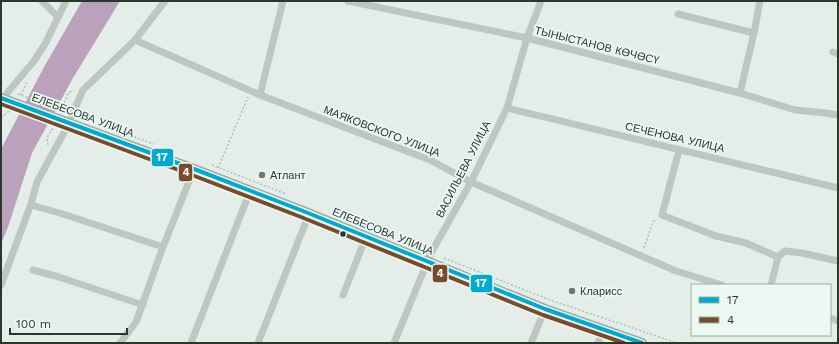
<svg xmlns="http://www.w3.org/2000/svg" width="839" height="344" viewBox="0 0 839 344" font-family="'Work Sans',sans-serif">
	<rect width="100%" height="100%" fill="#e4ede8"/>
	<polygon fill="#bca1bd" points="82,1 120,1 73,78 32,153 8,227 1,244 1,149 44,67"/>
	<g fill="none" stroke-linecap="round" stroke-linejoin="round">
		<g stroke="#b5bfb9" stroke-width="1.5" stroke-dasharray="2 2" stroke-linecap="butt">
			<polyline points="18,94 66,111"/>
			<polyline points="21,95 27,82"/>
			<polyline points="61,110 69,92 74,91"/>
			<polyline points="1,115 3,116 9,111"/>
			<polyline points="78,116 154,144"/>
			<polyline points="1,120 3,116"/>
			<polyline points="48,145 47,138 54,126"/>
			<polyline points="212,165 286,194"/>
			<polyline points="218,168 248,97"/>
			<polyline points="644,248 653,222 656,219"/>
			<polyline points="444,258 550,300 677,343"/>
		</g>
		<g stroke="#bdc6c1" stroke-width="7">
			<polyline points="42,1 58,17"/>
			<polyline points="348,1 527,38 740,93 795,110 825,113 838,115"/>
			<polyline points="678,14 754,33"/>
			<polyline points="135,40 260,95 430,160 471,182 676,271 722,285"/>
			<polyline points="833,52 838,54"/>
			<polyline points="740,93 754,33 760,1"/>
			<polyline points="260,95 283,1"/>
			<polyline points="1,104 8,92 34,61 45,44 66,1"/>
			<polyline points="507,108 838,188"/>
			<polyline points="679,150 662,215 716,236 746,243 778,257"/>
			<polyline points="31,205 63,214 163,247"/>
			<polyline points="33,270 59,277 143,305"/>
			<polyline points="1,285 31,204 37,182 66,129 83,90 135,40 165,1"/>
			<polyline points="771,285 778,257 785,251 802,253 838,261"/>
			<polyline points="343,295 366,237"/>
			<polyline points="830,318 838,321"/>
			<polyline points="120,343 136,322 163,247 194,169"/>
			<polyline points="191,343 250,191"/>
			<polyline points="258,343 309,214"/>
			<polyline points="394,343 431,253 471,182 507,108 527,38 541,1"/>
			<polyline points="531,343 545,309"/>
			<polyline points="598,343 603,330"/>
		</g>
		<polyline stroke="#a2aba5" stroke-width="10" points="1,98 194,169 303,211 545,309 642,343"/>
		<defs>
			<polyline id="bus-1" points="1,98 194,169 303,211 545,309 642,343"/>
			<polyline id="bus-2" points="1,104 192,175 301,217 543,315 624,343"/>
		</defs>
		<use href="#bus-1" stroke="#ecf9f3" stroke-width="7"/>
		<use href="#bus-2" stroke="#ecf9f3" stroke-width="7"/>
		<use href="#bus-1" stroke="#00a9ce" stroke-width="4"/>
		<use href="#bus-2" stroke="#7a4b2a" stroke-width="4"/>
	</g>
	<g fill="#6c776f" stroke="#ecf9f3" stroke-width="1.5">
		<circle cx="262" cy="175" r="4"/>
		<circle cx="572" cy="291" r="4"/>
	</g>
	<circle fill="#2b372e" stroke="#ecf9f3" stroke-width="1.5" cx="343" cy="234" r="3.5"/>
	<g text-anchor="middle" stroke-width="3.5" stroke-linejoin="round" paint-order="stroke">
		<g font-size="11" fill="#2b372e" stroke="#ecf9f3">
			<text transform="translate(597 45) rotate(14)" y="4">ТЫНЫСТАНОВ КӨЧӨСҮ</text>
			<text transform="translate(83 115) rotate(20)" y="4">ЕЛЕБЕСОВА УЛИЦА</text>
			<text transform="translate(382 131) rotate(21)" y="4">МАЯКОВСКОГО УЛИЦА</text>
			<text transform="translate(675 137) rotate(13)" y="4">СЕЧЕНОВА УЛИЦА</text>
			<text transform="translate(463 169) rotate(-63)" y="4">ВАСИЛЬЕВА УЛИЦА</text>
			<text transform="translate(383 231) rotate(22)" y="4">ЕЛЕБЕСОВА УЛИЦА</text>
		</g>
		<g font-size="11" fill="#2b372e" stroke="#ecf9f3" text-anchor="start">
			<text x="270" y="179">Атлант</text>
			<text x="580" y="295">Кларисс</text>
		</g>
	</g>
	<g stroke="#ecf9f3" stroke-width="1.5">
		<rect x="151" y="148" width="23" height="19" rx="4" fill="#00a9ce"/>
		<rect x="178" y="163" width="15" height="19" rx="4" fill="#7a4b2a"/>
		<rect x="432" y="264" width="16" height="19" rx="4" fill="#7a4b2a"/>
		<rect x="470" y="274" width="23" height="19" rx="4" fill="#00a9ce"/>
	</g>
	<g font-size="11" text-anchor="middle" font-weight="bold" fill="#fff">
		<text x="162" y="161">17</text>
		<text x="186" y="176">4</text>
		<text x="440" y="277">4</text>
		<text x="481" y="287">17</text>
	</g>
	<rect width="839" height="344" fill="none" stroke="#2b372e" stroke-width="4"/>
	<rect x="691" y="284" width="140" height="52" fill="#ecf9f3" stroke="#9faba4"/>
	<rect x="699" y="297" width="20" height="6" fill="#00a9ce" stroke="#9faba4"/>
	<text x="727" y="304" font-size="12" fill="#2b372e">17</text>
	<rect x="699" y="317" width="20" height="6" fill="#7a4b2a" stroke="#9faba4"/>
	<text x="727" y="324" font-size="12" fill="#2b372e">4</text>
	<path d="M10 328v6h117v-6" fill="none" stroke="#2b372e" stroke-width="2"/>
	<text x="16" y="328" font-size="12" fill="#2b372e" stroke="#ecf9f3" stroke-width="3" paint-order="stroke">100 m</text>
</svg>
